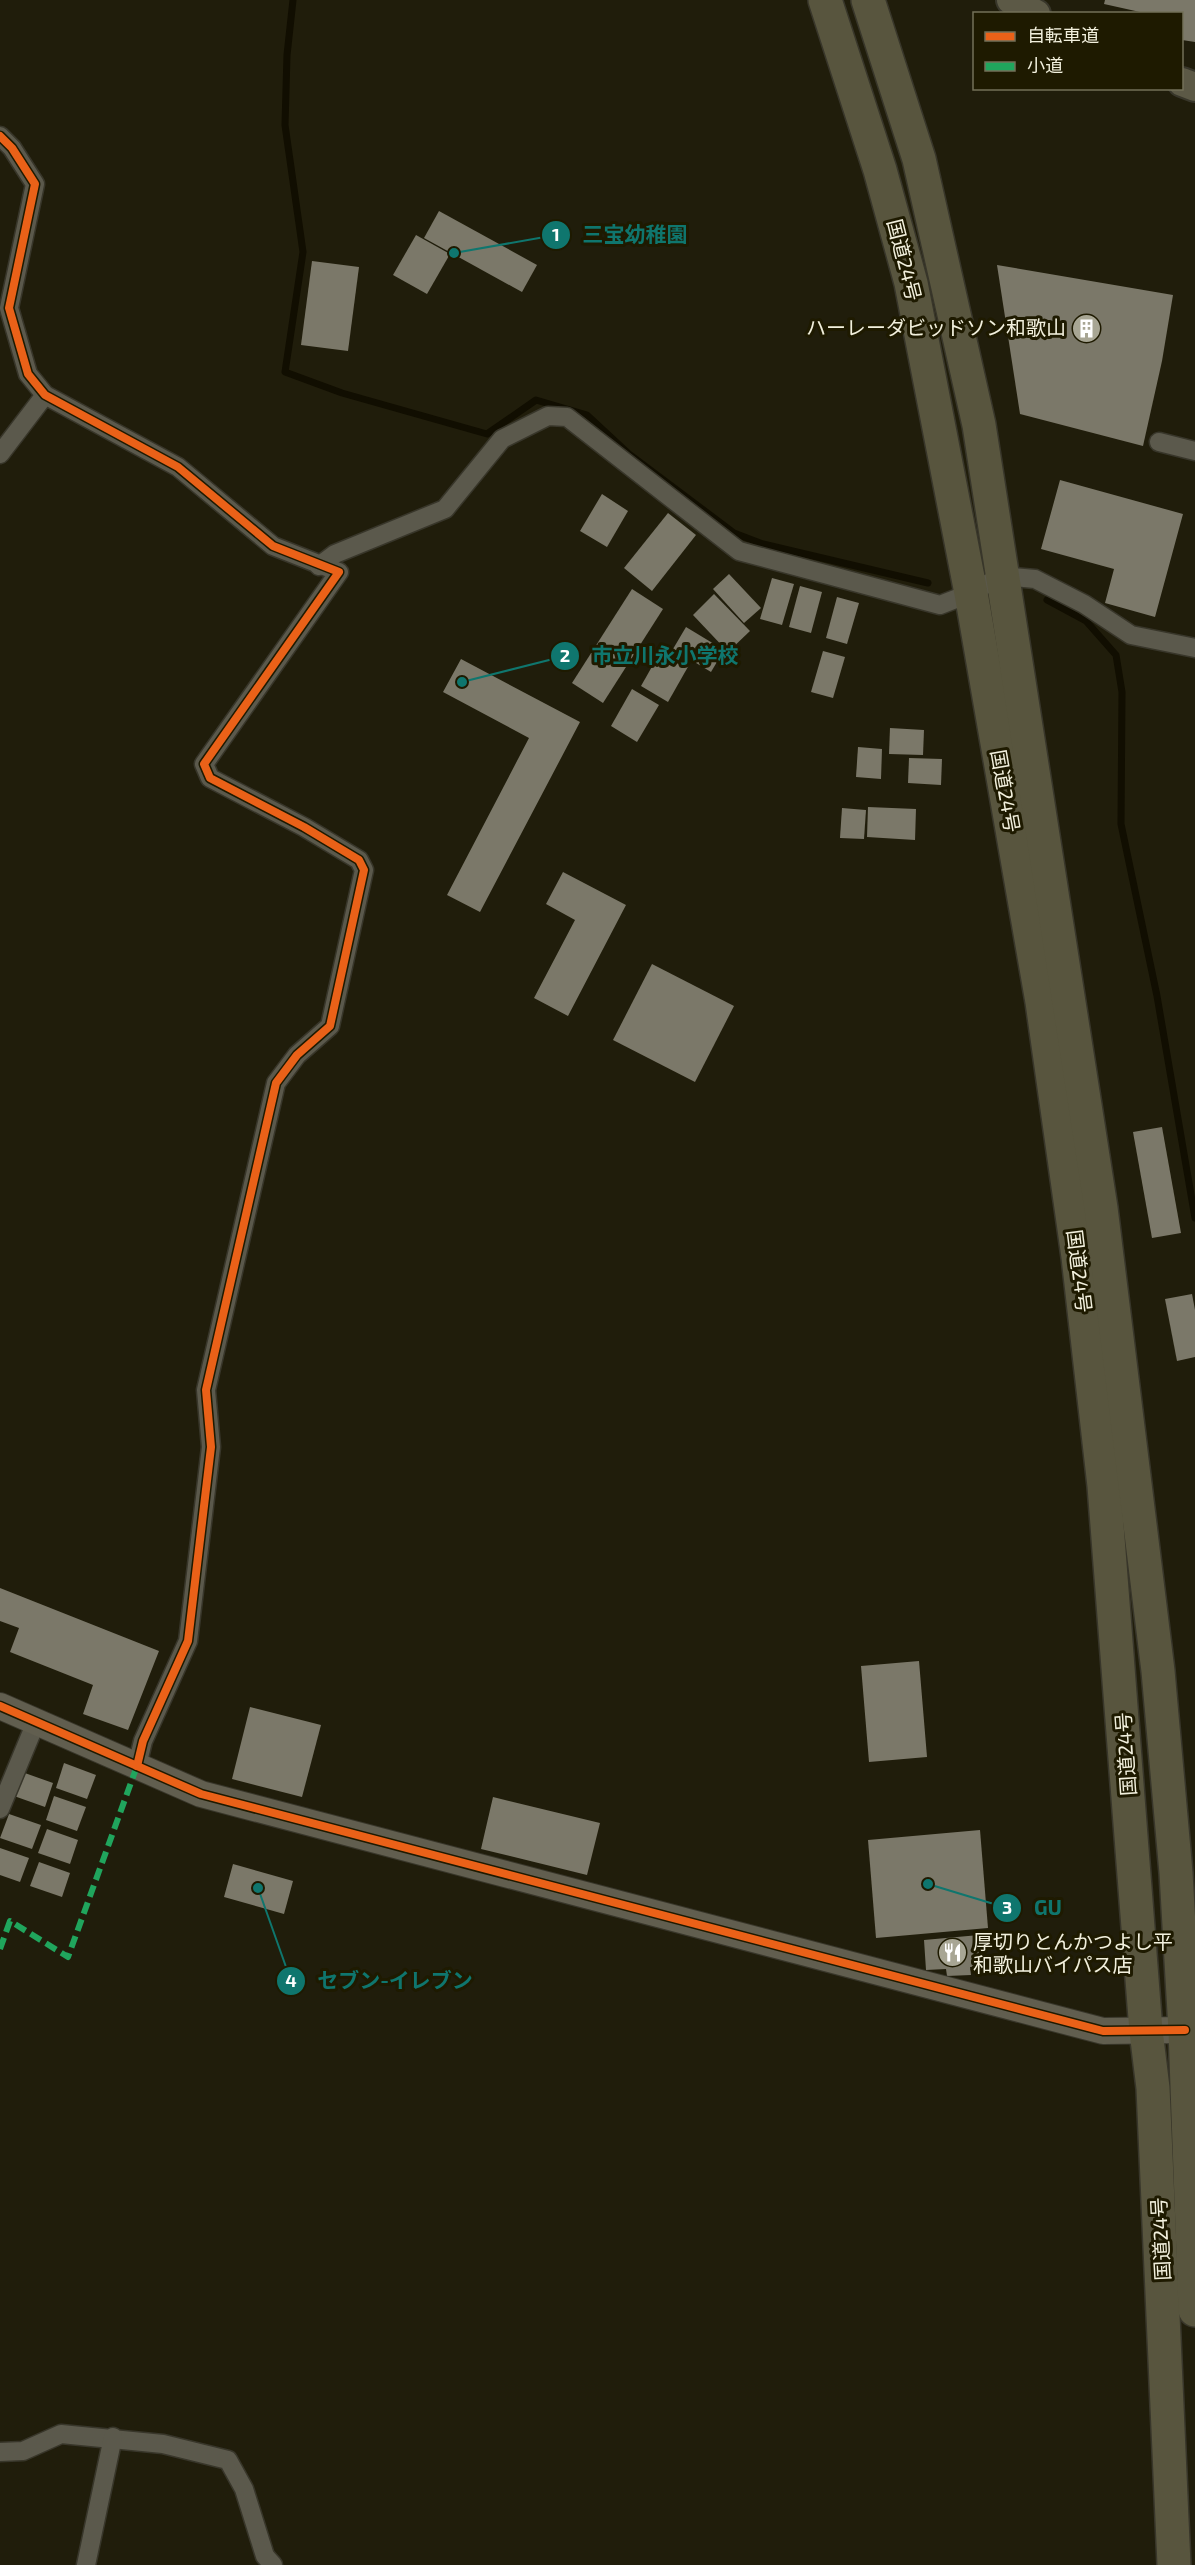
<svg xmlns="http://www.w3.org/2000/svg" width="1195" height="2565" viewBox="0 0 1195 2565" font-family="'Exo 2','Noto Sans JP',sans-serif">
	<rect width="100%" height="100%" fill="#201d0b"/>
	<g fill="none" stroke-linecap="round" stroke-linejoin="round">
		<g stroke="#110e01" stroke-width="7">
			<polyline points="293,0 287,55 285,125 303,252 285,372 342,393 487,434 536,400 587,415 629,454 734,533 763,544 928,583"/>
			<polyline points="1047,600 1086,621 1116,655 1122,692 1121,824 1157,996 1195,1218"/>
		</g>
	</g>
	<g fill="#7b7869">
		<polygon points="1105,0 1195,0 1195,42 1182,40 1182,14 1149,14 1104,4"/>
		<polygon points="439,211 537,265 522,292 424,238"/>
		<polygon points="416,235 450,254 427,294 393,275"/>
		<polygon points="312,261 359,267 348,351 301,345"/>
		<polygon points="997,265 1173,295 1162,361 1143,446 1020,414"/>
		<polygon points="1060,480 1183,514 1155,617 1105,603 1114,569 1041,549"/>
		<polygon points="602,494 628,511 607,547 580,531"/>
		<polygon points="668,513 696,535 652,591 624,568"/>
		<polygon points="729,574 761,608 744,623 713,589"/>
		<polygon points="772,578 794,584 782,625 760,619"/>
		<polygon points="800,586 822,592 811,633 789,627"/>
		<polygon points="632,589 663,609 603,703 572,683"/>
		<polygon points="714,594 750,631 728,652 693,615"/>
		<polygon points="837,597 859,603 847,644 826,638"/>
		<polygon points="686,627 724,650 711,672 673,649"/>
		<polygon points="662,649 689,665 668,702 641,686"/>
		<polygon points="823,651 845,657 833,698 811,692"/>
		<polygon points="461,659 580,722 480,912 447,895 529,738 443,692"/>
		<polygon points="632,689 659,705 637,742 611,726"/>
		<polygon points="890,728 924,730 923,755 889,754"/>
		<polygon points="858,747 882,749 881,779 856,777"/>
		<polygon points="909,758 942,759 941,785 908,783"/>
		<polygon points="868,807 916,809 915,840 867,837"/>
		<polygon points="842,808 866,810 864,839 840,838"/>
		<polygon points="563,872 626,905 568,1016 534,998 575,920 546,904"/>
		<polygon points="652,964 734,1006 695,1082 613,1040"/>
		<polygon points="1162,1127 1181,1233 1152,1238 1133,1132"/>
		<polygon points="1192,1294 1195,1310 1195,1357 1177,1361 1165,1299"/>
		<polygon points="0,1588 159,1651 128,1730 83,1714 93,1685 10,1652 19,1628 0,1621"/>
		<polygon points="919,1661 927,1757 869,1762 861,1666"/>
		<polygon points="250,1707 321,1725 302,1797 232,1779"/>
		<polygon points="64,1763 96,1775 87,1799 56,1788"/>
		<polygon points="22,1772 53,1783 45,1807 14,1796"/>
		<polygon points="54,1796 86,1807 77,1831 46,1820"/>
		<polygon points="493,1797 600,1823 587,1875 481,1849"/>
		<polygon points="9,1814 41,1825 32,1849 0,1838"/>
		<polygon points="47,1829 78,1840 70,1864 38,1853"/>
		<polygon points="980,1830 988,1928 876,1938 868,1840"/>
		<polygon points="0,1848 29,1858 20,1882 0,1875"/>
		<polygon points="39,1862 70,1873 62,1897 30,1886"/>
		<polygon points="233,1864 293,1881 284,1914 224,1897"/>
		<polygon points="979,1935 980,1967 970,1967 971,1975 947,1976 946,1969 926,1970 924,1940"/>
	</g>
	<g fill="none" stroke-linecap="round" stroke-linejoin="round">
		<defs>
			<g id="street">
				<polyline points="0,136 12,148 35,184 9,308 28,374 45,395 178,467 273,546 339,572 204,764 210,778 304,827 359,860 364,870 330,1026 297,1055 276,1083 206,1390 211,1447 188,1641 143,1741 137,1766"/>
				<polyline points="1159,442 1195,451"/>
				<polyline points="0,454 45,395"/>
				<polyline points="319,566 335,554 445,509 502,439 548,416 567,417 739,551 940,605 971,593 1001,576 1035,579 1084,604 1131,635 1195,648"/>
				<polyline points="0,1809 36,1722"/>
				<polyline points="0,2452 23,2451 61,2434 163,2444 228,2460 244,2489 265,2556 273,2565"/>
				<polyline points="86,2565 113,2437"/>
			</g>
			<polyline id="secondary" points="0,1706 201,1794 1103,2031 1185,2030"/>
			<g id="primary">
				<polyline points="1011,0 1036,14"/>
				<polyline points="1182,82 1195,87"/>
			</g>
			<g id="highway">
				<polyline points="825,0 880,170 911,283 971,593 1042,1002 1078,1257 1104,1486 1146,2031 1153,2088 1174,2565"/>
				<polyline points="868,0 919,159 979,425 1101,1208 1158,1671 1176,1873 1185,2030 1195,2310"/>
			</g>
		</defs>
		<use href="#street" stroke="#38362a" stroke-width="21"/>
		<use href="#secondary" stroke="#38362a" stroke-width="28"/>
		<use href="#primary" stroke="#38362a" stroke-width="32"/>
		<use href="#highway" stroke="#38362a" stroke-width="36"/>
		<use href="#street" stroke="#5b594c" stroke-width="18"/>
		<use href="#secondary" stroke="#615e4f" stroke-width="26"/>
		<use href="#primary" stroke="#5c5946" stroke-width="28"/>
		<use href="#highway" stroke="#58553e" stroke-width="33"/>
		<polyline stroke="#20a55d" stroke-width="6" stroke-dasharray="12 6" stroke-linecap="butt" points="0,1949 10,1921 68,1957 137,1766"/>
		<defs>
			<g id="cycleway">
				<polyline points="0,136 12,148 35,184 9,308 28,374 45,395 178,467 273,546 339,572 204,764 210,778 304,827 359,860 364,870 330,1026 297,1055 276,1083 206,1390 211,1447 188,1641 143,1741 137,1766"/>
				<polyline points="0,1706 201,1794 1103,2031 1185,2030"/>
			</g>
		</defs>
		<use href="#cycleway" stroke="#1e1a00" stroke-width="11"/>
		<use href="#cycleway" stroke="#ea6118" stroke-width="8"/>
	</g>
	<defs>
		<symbol id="building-disc" viewBox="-11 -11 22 22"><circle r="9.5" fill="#a8a694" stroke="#1e1a00"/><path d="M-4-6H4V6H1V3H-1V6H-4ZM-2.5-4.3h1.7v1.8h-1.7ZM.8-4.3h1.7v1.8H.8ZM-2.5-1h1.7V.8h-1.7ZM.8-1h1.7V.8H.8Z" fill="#fff"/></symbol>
		<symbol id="restaurant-disc" viewBox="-11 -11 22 22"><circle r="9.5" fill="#a8a694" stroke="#1e1a00"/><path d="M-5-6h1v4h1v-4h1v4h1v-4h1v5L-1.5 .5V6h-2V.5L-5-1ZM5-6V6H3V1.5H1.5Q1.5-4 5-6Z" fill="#fff"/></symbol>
	</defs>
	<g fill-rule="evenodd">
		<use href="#building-disc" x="1070" y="312" width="33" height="33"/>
		<use href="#restaurant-disc" x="936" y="1936" width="33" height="33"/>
	</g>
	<g text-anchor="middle" stroke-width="6" stroke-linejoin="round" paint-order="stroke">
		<g font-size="20" fill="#f2f0dd" stroke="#1e1a00">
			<text transform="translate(904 260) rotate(76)" y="7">国道24号</text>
			<text transform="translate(1005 791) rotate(80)" y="7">国道24号</text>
			<text transform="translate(1079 1271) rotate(83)" y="7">国道24号</text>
			<text transform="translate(1126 1754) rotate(-94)" y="7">国道24号</text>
			<text transform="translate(1161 2239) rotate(-93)" y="7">国道24号</text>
		</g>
		<g font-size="20" fill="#f2f0dd" stroke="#1e1a00" text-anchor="end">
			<text x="1066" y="335">ハーレーダビッドソン和歌山</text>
			<text x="973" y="1949" text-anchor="start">厚切りとんかつよし平<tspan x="973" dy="23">和歌山バイパス店</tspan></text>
		</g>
	</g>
	<path fill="none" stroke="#0f766e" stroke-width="2" d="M454 253L556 235M462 682L565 656M928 1884L1007 1908M258 1888L291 1981"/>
	<g fill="#0f766e" stroke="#1e1a00" stroke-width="2">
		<circle cx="454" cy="253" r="6"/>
		<circle cx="462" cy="682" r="6"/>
		<circle cx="928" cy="1884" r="6"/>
		<circle cx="258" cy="1888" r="6"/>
		<circle cx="556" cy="235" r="15"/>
		<circle cx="565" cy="656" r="15"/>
		<circle cx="1007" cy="1908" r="15"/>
		<circle cx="291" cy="1981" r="15"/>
	</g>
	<g font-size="18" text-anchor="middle" font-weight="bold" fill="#fff">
		<text x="556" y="241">1</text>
		<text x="565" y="662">2</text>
		<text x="1007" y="1914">3</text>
		<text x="291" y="1987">4</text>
	</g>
	<g font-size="21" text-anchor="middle" font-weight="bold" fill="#0f766e" stroke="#1e1a00" stroke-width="6" stroke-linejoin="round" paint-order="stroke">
		<text x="635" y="242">三宝幼稚園</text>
		<text x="665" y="663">市立川永小学校</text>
		<text x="1048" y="1915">GU</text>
		<text x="395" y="1988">セブン-イレブン</text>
	</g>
	<rect x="973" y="12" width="210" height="78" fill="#1e1a00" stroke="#737058" stroke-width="1.5"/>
	<rect x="985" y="32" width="30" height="9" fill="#ea6118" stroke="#737058" stroke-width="1.5"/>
	<text x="1027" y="42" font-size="18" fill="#f2f0dd">自転車道</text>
	<rect x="985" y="62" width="30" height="9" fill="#20a55d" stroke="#737058" stroke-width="1.5"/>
	<text x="1027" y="72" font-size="18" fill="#f2f0dd">小道</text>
</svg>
